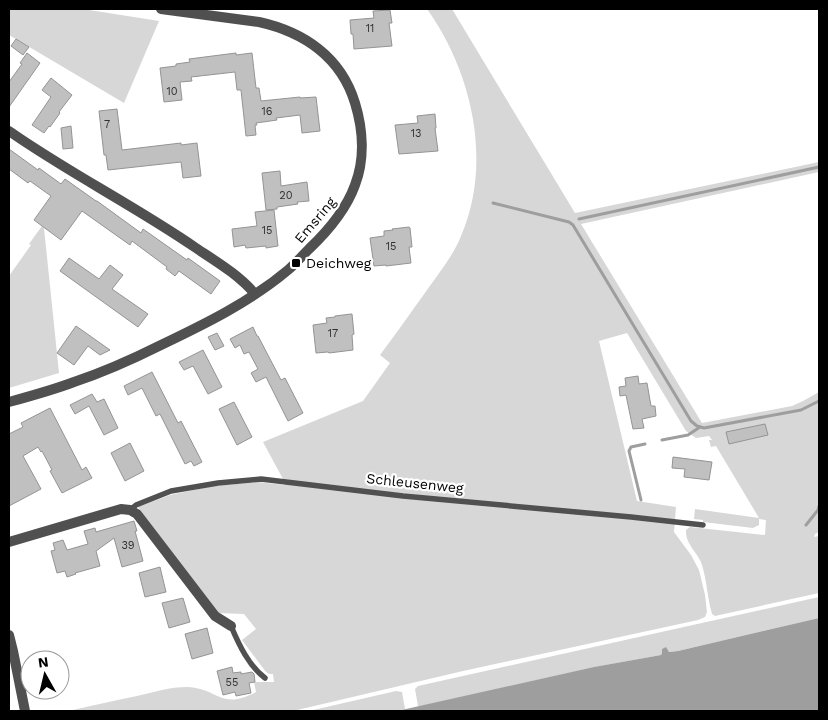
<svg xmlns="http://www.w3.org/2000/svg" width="828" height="720" viewBox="0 0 828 720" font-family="'Work Sans',sans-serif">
	<rect width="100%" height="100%" fill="#fff"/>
	<g fill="#d7d7d7">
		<polygon points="9,9 83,9 159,21 124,103 9,35"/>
		<path d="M427,9h25l123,204 244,-51v10l-238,52 121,199 90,-17 11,-5 16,-9v140l-4,2 -1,3 5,-1v57l-104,23 -3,-2c-5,-17 -5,-35 -11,-52 -5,-11 -16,-19 -15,-32l4,-3 75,8 1,-15 -7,-1v6l-6,3 -50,-6v-2l-9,-1 1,-10 64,9 -43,-72 -5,1 -2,-7h3l-3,-4 -13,2 -10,-7 -59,-98 -28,8 38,160 39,6 -2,25 17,23 8,15 6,25 2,17 -2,5 -7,3 -235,51 -170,40h-219l-1,-1c22,-5 43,-10 64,-14 17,-4 33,-9 50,-9 31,1 34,24 69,5l-2,-10h20l-1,-8h-4l-3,-2 -24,-32 14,-11 -12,-15 -26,-1 -80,-106 32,-12 43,-9 45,-4 27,3 -2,-6 -20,-37 100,-41 27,-38 -10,-8c16,-21 31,-43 47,-65 12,-17 26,-34 34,-54 32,-74 11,-164 -34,-227z"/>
		<polygon points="42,226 44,228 59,373 9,388 9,276 31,245 29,244"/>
		<polygon points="819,597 819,618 678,651 669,652 666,648 662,649 662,653 661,655 595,667 422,706 418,706 415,689 418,686"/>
		<polygon points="396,691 402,692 405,709 397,711 309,711"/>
	</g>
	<polygon fill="#9e9e9e" points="819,618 819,711 397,711 594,667 661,655 662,653 662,649 666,647 669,652 678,651"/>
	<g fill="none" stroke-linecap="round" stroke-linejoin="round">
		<g stroke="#9e9e9e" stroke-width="3">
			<polyline points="493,203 569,222 573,225 691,421 697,426 704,428 801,410 819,401"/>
			<polyline points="579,219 819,167"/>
			<polyline points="662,440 688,435 700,427"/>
			<polyline points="641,500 629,451 631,447 645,444"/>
			<polyline points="806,525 818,510 819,506"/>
		</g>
	</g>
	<g fill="#c0c0c0" stroke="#949494">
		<polygon points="390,10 392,23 389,23 392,46 354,49 353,34 351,34 350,20 374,18 373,11"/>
		<polygon points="16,39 29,47 23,55 11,46"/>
		<polygon points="27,53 40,63 9,107 9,82 22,64 20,63"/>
		<polygon points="236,53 236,55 252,53 256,88 259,88 261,101 300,97 300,98 316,97 320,131 302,133 300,115 276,118 277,120 256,123 257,125 255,125 256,135 246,136 241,90 237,90 235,72 191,77 192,81 180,82 182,100 164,102 160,68 176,66 176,64 190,62 189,59"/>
		<polygon points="51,78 72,95 59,112 60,113 50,127 49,126 44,133 32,125 51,97 42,90"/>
		<polygon points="117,109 122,150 181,143 181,145 197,143 201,176 183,178 181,162 108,170 106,155 104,155 99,111"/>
		<polygon points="435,114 436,128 435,128 438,151 399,154 395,125 418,123 417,116"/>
		<polygon points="71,126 73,148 63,149 61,128"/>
		<polygon points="9,149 38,170 39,168 61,184 65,179 96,201 97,201 141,233 143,229 187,260 188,258 220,281 211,294 179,271 175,276 166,269 167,267 132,241 130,245 82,211 61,240 34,220 51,196 30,181 28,183 9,169"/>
		<polygon points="280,171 281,186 307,182 309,201 297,202 298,204 277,207 277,209 266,210 262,173"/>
		<polygon points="274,210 278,246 266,248 266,246 246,248 245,245 234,247 232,229 257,226 255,212"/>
		<polygon points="409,227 410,228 412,247 409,247 411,263 386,266 386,265 374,266 370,238 384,236 384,231 393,230 392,229"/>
		<polygon points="69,258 99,279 110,265 123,275 112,289 148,314 138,327 60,271"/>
		<polygon points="351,314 352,314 354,334 352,335 353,350 329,353 328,352 316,353 313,325 327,323 326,318 335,317 335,316"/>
		<polygon points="76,326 110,350 100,355 88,346 74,365 57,353"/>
		<polygon points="253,327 257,336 258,336 281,380 285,378 303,413 288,421 266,377 256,382 251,373 258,369 249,352 244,354 240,345 235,348 230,339"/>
		<polygon points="217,333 224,346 215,350 208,337"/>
		<polygon points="203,350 222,387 208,394 193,366 184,370 179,362"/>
		<polygon points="152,372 178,423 181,421 202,462 194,466 191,461 185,464 160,414 156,416 142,388 128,395 124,386"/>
		<polygon points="638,376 639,384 647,383 651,406 655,406 656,416 642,419 644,428 633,429 626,395 620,396 619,387 626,386 625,378"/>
		<polygon points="92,394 97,402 104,399 118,428 104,435 89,406 75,414 70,405"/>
		<polygon points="234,402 252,437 237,445 219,409"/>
		<polygon points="50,408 82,470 86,467 92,478 62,493 50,471 52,470 42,451 41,452 38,447 23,456 41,489 9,506 9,434 23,427 21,423"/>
		<polygon points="765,424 768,435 729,444 726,432"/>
		<polygon points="130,443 144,471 125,481 111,453"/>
		<polygon points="673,457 712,462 709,480 684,477 685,469 672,468"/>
		<polygon points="134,521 137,531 135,531 143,561 122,567 114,538 96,551 100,566 75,573 76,574 67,577 65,571 57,573 51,551 55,550 53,543 63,540 67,550 88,544 84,531 95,528 96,532"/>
		<polygon points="160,567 166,592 145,597 139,573"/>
		<polygon points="183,598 190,622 169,628 162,603"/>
		<polygon points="207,628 213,653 192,659 185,634"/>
		<polygon points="232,667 233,673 241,672 241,674 252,672 254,674 255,682 249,683 251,693 236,696 235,692 223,695 217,671"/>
	</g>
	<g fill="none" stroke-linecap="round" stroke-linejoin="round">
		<g stroke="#505050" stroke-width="5.5">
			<polyline points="130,510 136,505 171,491 218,483 261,479 403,496 631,517 703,525"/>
			<path d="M231,626c8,19 18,40 34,52"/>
		</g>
		<g stroke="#505050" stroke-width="10">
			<path d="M9,131c60,42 126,75 187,117 21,14 43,27 59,46"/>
			<path d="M9,402c22,-6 44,-12 65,-20 30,-10 59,-23 87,-37 44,-21 89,-43 127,-75 7,-6 14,-14 21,-21 19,-18 37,-39 46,-64 10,-26 8,-56 0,-82 -14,-46 -51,-71 -96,-81l-98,-13"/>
			<polyline points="9,542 121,509 130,510 137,514 215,616 231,626"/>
			<polyline points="9,635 13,651 25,711"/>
		</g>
	</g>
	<rect fill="#000" stroke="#fff" stroke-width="2" x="291" y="258" width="10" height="10" rx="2.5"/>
	<g text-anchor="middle" stroke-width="4.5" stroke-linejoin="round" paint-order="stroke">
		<g font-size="11" fill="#303030">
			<text x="370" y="32">11</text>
			<text x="172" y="95">10</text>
			<text x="267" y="115">16</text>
			<text x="107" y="128">7</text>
			<text x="416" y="137">13</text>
			<text x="286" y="199">20</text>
			<text x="267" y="234">15</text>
			<text x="391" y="250">15</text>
			<text x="333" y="337">17</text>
			<text x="128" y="549">39</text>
			<text x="232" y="686">55</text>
		</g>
		<g font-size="14" fill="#000" stroke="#fff">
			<text transform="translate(315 220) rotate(-50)" y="5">Emsring</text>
			<text transform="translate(415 483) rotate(6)" y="5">Schleusenweg</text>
		</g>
		<g font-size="14" fill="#000" stroke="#fff" text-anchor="start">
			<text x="306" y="268">Deichweg</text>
		</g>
	</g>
	<rect width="828" height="720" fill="none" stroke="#000000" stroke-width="20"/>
	<g transform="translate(45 675) rotate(352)"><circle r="24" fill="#ffffff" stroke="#999999"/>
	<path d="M0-4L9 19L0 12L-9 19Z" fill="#000000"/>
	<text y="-8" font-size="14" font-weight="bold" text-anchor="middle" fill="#000000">N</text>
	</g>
</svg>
